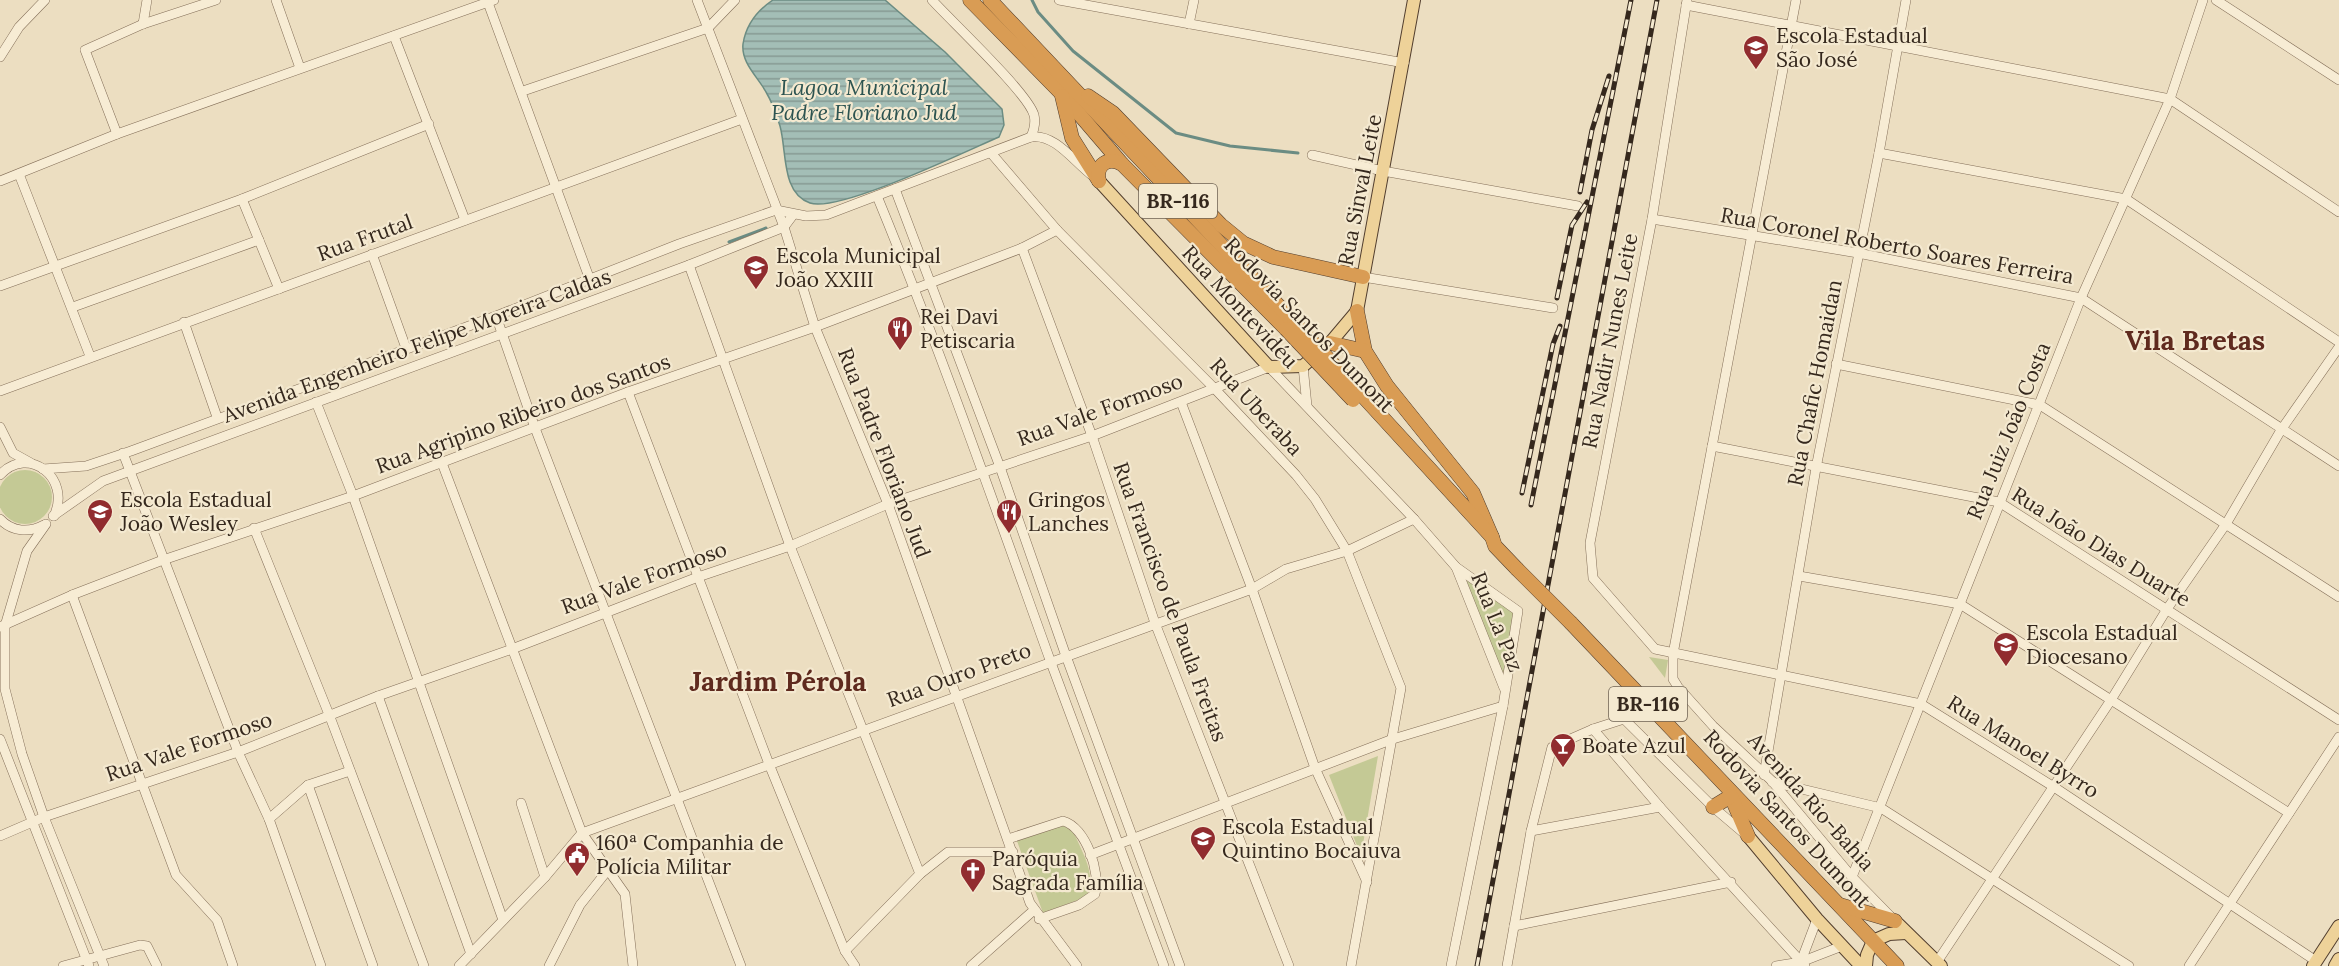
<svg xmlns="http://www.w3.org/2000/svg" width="2339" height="966" viewBox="0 0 2339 966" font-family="Lora,serif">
	<defs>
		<pattern id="water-rules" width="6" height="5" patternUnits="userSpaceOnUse" patternTransform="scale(1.5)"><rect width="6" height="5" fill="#a3beb6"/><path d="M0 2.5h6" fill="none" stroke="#869a93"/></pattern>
	</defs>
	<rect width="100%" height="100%" fill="#ecdec1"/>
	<g fill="#c4c995">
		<circle cx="25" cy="497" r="27"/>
		<polygon points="1463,576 1514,611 1503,677"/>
		<polygon points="1649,657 1668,660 1665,678"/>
		<polygon points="1378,756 1361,856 1329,775"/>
		<path d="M1060,824l13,7c9,21 25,45 13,66l-43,16 -26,-72z"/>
	</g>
	<path fill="url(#water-rules)" stroke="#6b8c83" stroke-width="1.5" d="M773,0h112l60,52 57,57 2,16 -5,12c-33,14 -160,76 -189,66 -29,-10 -23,-52 -30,-77 -3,-10 -8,-24 -14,-34 -8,-15 -25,-29 -23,-48 3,-19 15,-34 30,-44z"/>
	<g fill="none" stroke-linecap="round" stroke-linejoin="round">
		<g stroke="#6b8c83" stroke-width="3">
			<polyline points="1032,0 1038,12 1073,51 1176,133 1230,146 1298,153"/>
			<polyline points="729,242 766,228"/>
		</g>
		<defs>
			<g id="minor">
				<polyline points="276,0 300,68"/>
				<polyline points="487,0 590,280"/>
				<polyline points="697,0 784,227 815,327 888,504 1030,903 1077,966"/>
				<path d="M932,0c19,21 96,93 102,115 2,8 0,15 -3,22"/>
				<polyline points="1059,0 1404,63"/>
				<polyline points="1687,0 1652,219 1590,543 1593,578 1655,649 1921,704 2054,787 2316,961"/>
				<polyline points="1796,0 1673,654 1673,679 1678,687 1713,726 1772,781 1852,877 1894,920"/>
				<polyline points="2216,0 2339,80"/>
				<polyline points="1686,5 2170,99 2339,212"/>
				<polyline points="143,24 147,0"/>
				<polyline points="1189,24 1194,0"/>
				<polyline points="394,36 465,220"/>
				<polyline points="0,57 19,27 45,0"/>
				<polyline points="523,91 708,28 735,0"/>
				<polyline points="117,134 85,50 143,24 216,0"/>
				<polyline points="991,153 1057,230 1215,389 1296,475 1315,499 1347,551 1401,688 1351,966"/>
				<polyline points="1879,153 2126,199 2339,342"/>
				<polyline points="1312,155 1383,171 1578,206"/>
				<polyline points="19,174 90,356"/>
				<polyline points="0,181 117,134 494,0"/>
				<polyline points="895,189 1000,467 1066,656 1180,966"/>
				<path d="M877,196c63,153 117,308 173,464 37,102 77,204 114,306"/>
				<polyline points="242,199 279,289"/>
				<polyline points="1652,219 1858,253 2081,298 2339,466"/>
				<polyline points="1022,248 1092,436 1155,623 1289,966"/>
				<polyline points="372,254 406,348"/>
				<polyline points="689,265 790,546 920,874"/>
				<polyline points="1363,277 1553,308"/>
				<polyline points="0,286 242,199 429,124"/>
				<polyline points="73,307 259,240"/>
				<polyline points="496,316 535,428 741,966"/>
				<polyline points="184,322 217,417"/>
				<polyline points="1836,364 2040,405 2339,597"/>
				<polyline points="1303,366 1307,406"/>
				<polyline points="0,391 742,119"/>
				<polyline points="628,392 769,764 845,951 855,966"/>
				<polyline points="316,402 353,496 503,920"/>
				<polyline points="1181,402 1252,589 1315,768 1367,882"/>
				<polyline points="0,427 13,453 31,463"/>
				<polyline points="1712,446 1999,502 2339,720"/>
				<polyline points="123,453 238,752 269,819 321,966"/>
				<polyline points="442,463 582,833 625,894 633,966"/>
				<path d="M43,469l43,-3 45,-15 365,-135 183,-72 97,-34 30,6 20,-1 205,-78c24,-4 44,26 62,39"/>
				<path d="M0,475c28,-31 72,3 54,41"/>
				<polyline points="53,516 103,481 689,265 784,227 793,215"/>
				<path d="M0,519c12,13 29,14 44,6"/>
				<polyline points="46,524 27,551 5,626 5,689 22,754 44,817 104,966"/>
				<polyline points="254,528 330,717 424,966"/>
				<polyline points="1456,567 1504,688"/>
				<polyline points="1799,576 1960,604 2289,813"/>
				<polyline points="72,595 176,875 217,920 233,966"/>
				<polyline points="0,627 72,595 163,560 353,496 628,392 815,327 1022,248 1057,230"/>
				<polyline points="378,696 471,954"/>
				<polyline points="1593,729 1660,807 1805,966"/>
				<polyline points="0,739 89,966"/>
				<polyline points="1764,775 1816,468 1879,153 1906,0"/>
				<polyline points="1772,782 1881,808 2129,966"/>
				<polyline points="308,785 373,966"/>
				<polyline points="521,803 545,877"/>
				<polyline points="269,819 308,785 350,771"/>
				<polyline points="1531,831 1660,807"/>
				<polyline points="0,836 44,817 238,752 378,696 512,649 698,577 790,546 888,504 1092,436 1269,367 1414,519 1456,567 1518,611 1503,706 1451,966"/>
				<path d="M1008,839l55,-18c23,6 38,52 32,73l-16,11 -40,14"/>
				<polyline points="1090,855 1393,739 1503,706"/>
				<polyline points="1852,877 2081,298 2170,99 2203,0"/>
				<polyline points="1514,926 1731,882"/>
				<polyline points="845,951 920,874 948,852 1013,852"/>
				<polyline points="1937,962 2111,700 2167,609 2226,524 2281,430 2339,347"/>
				<polyline points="1800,964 1817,919"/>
				<polyline points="63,966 140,945 147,946 157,966"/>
				<polyline points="459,966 545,877 582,833 1252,589 1286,569 1347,551 1414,519"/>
				<polyline points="549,966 580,905 607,871"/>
				<polyline points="971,966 1034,910"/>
				<polyline points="1507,966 1531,831 1552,747 1593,729 1624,719 1713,807 1746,835"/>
				<polyline points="1776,966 1801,962 1842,946"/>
				<polyline points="2189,966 2339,737"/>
			</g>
			<g id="major">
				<polyline points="1099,181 1269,367 1303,366 1330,343 1357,311 1414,0"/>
				<polyline points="1748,836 1817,919 1861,966"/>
				<polyline points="1895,921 1941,966"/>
				<polyline points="1866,966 1867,955 1873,941 1889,934 1906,933"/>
				<polyline points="2313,966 2339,926"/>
				<polyline points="2335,966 2339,959"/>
			</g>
			<g id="highway">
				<polyline points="970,0 1062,94 1122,164 1286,329"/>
				<polyline points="990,0 1294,322"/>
				<polyline points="1062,96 1072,138 1099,181"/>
				<polyline points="1088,96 1113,113 1221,225 1243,243 1273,257 1363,277"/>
				<path d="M1099,181c-4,-16 9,-25 23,-17"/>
				<polyline points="1357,311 1365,351 1387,386 1473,493 1492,537"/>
				<polyline points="1330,343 1365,351"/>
				<polyline points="1360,393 1492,537 1495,546 1517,569"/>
				<polyline points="1571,623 1897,966"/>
				<polyline points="1730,794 1748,836"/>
				<polyline points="1713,807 1731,796"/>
				<polyline points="1840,905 1895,921"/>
			</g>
		</defs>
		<use href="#minor" stroke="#846f59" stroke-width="10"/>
		<use href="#major" stroke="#523e2e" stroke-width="14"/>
		<use href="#highway" stroke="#523e2e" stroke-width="15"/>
		<use href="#minor" stroke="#f7ecd4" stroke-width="9"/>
		<use href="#major" stroke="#eed299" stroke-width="12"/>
		<use href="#highway" stroke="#d99c54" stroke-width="14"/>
		<defs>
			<g id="rail">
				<polyline points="1580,192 1592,130 1609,76"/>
				<polyline points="1557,298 1572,225 1587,202"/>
				<polyline points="1522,493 1553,344 1560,326"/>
				<polyline points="1531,505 1631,0"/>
				<polyline points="1477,966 1657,0"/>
			</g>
		</defs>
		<use href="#rail" stroke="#35281d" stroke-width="5"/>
		<use href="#rail" stroke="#f4e9d0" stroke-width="3" stroke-dasharray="9" stroke-linecap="butt"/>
		<defs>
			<g id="highway-bridge">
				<polyline points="1294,322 1360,393"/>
				<polyline points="1286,329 1353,400"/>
				<polyline points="1517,569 1571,623"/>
			</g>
		</defs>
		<use href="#highway-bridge" stroke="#523e2e" stroke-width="15" stroke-linecap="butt"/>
		<use href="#highway-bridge" stroke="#d99c54" stroke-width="14"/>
	</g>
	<defs>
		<symbol id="school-pin" viewBox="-11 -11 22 30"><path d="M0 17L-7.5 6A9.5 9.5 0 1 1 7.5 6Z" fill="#912c2f" stroke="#f4e9d0"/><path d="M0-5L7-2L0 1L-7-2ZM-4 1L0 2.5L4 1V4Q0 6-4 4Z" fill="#fff"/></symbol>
		<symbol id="restaurant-pin" viewBox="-11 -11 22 30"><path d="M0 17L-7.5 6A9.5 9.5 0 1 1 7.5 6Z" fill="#912c2f" stroke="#f4e9d0"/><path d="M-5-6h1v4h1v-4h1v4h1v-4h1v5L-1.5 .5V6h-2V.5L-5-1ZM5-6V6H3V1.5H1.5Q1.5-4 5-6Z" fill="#fff"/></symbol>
		<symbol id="bar-pin" viewBox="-11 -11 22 30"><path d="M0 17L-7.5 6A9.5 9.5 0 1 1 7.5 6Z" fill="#912c2f" stroke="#f4e9d0"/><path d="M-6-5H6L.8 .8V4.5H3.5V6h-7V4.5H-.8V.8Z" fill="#fff"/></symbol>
		<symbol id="civic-pin" viewBox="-11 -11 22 30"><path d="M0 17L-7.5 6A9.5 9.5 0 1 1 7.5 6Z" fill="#912c2f" stroke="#f4e9d0"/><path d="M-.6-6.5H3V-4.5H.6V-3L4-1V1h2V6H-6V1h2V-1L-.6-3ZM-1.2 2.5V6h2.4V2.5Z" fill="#fff"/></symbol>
		<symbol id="church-pin" viewBox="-11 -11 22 30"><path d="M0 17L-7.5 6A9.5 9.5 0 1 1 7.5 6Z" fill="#912c2f" stroke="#f4e9d0"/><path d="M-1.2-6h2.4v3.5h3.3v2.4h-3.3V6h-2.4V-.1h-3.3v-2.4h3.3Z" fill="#fff"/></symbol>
	</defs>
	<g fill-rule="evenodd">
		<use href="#school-pin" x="1741" y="33" width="30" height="40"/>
		<use href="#school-pin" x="741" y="253" width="30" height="40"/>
		<use href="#restaurant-pin" x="885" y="314" width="30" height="40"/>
		<use href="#school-pin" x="85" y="497" width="30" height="40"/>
		<use href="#restaurant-pin" x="994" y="497" width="30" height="40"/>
		<use href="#school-pin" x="1991" y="630" width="30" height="40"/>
		<use href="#bar-pin" x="1548" y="731" width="30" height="40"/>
		<use href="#school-pin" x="1188" y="824" width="30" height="40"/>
		<use href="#civic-pin" x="562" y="840" width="30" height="40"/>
		<use href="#church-pin" x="958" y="856" width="30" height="40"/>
	</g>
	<g text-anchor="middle" stroke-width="4.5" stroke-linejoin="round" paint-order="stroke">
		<g fill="#f4e9d0" stroke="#6e6253" stroke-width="1.5">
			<rect x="1139" y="184" width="78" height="34" rx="4.5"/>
			<rect x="1609" y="687" width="78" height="34" rx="4.5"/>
		</g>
		<g font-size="20" font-weight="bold" fill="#35281d">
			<text x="1178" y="208">BR-116</text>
			<text x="1648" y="711">BR-116</text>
		</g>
		<g font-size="21" fill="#35281d" stroke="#f4e9d0" text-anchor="start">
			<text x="1776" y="43">Escola Estadual<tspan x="1776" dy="24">São José</tspan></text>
			<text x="776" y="263">Escola Municipal<tspan x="776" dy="24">João XXIII</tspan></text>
			<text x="920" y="324">Rei Davi<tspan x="920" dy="24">Petiscaria</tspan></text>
			<text x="120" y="507">Escola Estadual<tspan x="120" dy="24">João Wesley</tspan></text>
			<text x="1028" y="507">Gringos<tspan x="1028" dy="24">Lanches</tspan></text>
			<text x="2026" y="640">Escola Estadual<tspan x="2026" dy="24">Diocesano</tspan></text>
			<text x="1582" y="753">Boate Azul</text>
			<text x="1222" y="834">Escola Estadual<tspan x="1222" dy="24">Quintino Bocaiuva</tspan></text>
			<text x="596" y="850">160ª Companhia de<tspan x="596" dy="24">Polícia Militar</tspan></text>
			<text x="992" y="866">Paróquia<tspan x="992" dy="24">Sagrada Família</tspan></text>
		</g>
		<g font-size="21" fill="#35281d" stroke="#f4e9d0">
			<text transform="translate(1360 190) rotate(-79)" y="7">Rua Sinval Leite</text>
			<text transform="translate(365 238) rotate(-20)" y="7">Rua Frutal</text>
			<text transform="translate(1897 246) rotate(10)" y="7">Rua Coronel Roberto Soares Ferreira</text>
			<text transform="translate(1240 307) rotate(47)" y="7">Rua Montevidéu</text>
			<text transform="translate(1309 325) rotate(46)" y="7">Rodovia Santos Dumont</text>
			<text transform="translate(1610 341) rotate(-79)" y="7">Rua Nadir Nunes Leite</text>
			<text transform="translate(417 346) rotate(-20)" y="7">Avenida Engenheiro Felipe Moreira Caldas</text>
			<text transform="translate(1815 383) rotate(-79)" y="7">Rua Chafic Homaidan</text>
			<text transform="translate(1256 407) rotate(47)" y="7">Rua Uberaba</text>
			<text transform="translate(1100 410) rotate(-20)" y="7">Rua Vale Formoso</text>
			<text transform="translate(523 414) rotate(-20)" y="7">Rua Agripino Ribeiro dos Santos</text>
			<text transform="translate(2009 431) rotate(-68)" y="7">Rua Juiz João Costa</text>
			<text transform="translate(884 453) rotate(69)" y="7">Rua Padre Floriano Jud</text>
			<text transform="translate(2101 547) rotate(32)" y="7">Rua João Dias Duarte</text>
			<text transform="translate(644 578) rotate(-20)" y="7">Rua Vale Formoso</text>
			<text transform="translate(1170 602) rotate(70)" y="7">Rua Francisco de Paula Freitas</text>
			<text transform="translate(1497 622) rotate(68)" y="7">Rua La Paz</text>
			<text transform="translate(959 675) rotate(-20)" y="7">Rua Ouro Preto</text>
			<text transform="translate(189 747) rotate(-19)" y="7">Rua Vale Formoso</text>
			<text transform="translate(2023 747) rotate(32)" y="7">Rua Manoel Byrro</text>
			<text transform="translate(1811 802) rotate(48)" y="7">Avenida Rio-Bahia</text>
			<text transform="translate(1787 819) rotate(47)" y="7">Rodovia Santos Dumont</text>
		</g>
		<g font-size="22" font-style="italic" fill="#2d5451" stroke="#f4e9d0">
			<text x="864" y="95">Lagoa Municipal<tspan x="864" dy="25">Padre Floriano Jud</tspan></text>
		</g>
		<g font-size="27" font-weight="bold" fill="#5f2a1e" stroke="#f4e9d0">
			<text x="2195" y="350">Vila Bretas</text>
			<text x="778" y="691">Jardim Pérola</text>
		</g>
	</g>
</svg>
